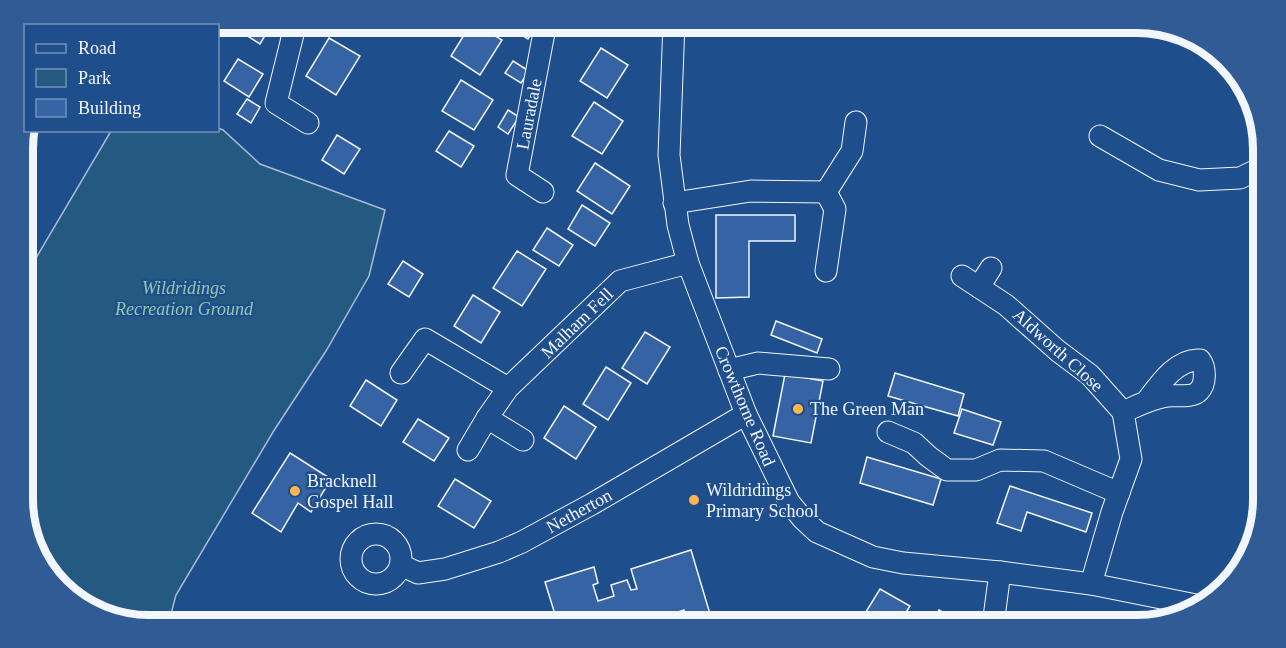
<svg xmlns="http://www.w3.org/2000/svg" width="1286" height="648" viewBox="0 0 1286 648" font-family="Georgia,serif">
	<rect width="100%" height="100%" fill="#1f4e8c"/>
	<polygon fill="#245a82" stroke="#a8bbd7" stroke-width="1.5" points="218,128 223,130 260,164 385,210 369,276 326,351 273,432 176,595 168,625 149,625 94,613 49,576 24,516 23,280 111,131 218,130"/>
	<g fill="#3563a3" stroke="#f2f6ff" stroke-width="1.5">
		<polygon points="236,22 273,22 260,44 233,27"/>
		<polygon points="472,22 502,40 480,75 451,56"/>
		<polygon points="520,22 538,22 528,39 515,31"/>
		<polygon points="329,38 360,56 336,95 306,76"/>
		<polygon points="601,48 628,65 607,98 580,81"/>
		<polygon points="238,59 263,74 249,97 224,81"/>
		<polygon points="513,61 529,71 521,83 505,73"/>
		<polygon points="461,80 493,100 474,130 442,111"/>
		<polygon points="247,99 260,107 251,123 237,114"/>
		<polygon points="594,102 623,121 602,154 572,136"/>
		<polygon points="508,110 519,117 508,134 498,127"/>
		<polygon points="449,131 474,146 461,167 436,151"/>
		<polygon points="337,135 360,149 344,174 322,160"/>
		<polygon points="595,163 630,186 612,214 577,191"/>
		<polygon points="582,205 610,223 595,246 568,229"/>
		<polygon points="716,215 795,215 795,241 749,241 749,297 716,298"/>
		<polygon points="547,228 573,245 559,266 533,250"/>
		<polygon points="517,251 546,269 522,306 493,288"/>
		<polygon points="403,261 423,274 409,297 388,284"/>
		<polygon points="473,295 500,312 481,343 454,326"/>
		<polygon points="776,321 822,339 817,353 771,335"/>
		<polygon points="645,332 670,347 647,384 622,368"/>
		<polygon points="606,367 631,383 608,420 583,404"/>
		<polygon points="895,373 964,394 958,416 888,396"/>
		<polygon points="785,374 823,381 811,443 773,436"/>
		<polygon points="366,380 397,400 381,426 350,406"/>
		<polygon points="564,406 596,427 576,459 544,438"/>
		<polygon points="962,409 1001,422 993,445 954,433"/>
		<polygon points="418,419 449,438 434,461 403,442"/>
		<polygon points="290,453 331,479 311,512 298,503 281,532 252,513"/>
		<polygon points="867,457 941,479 933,505 860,483"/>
		<polygon points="455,479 491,501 474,528 438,506"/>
		<polygon points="1010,486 1092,513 1086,532 1027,512 1021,531 997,523"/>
		<polygon points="691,550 710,614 687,621 684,610 672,614 675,625 555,625 558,624 545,582 594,567 598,583 593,585 598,601 614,596 611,585 627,580 631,590 637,589 631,569"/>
		<polygon points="880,589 910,606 898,625 881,625 864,615"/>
		<polygon points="939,610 964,625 930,625"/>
		<polygon points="1045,613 1065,625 1038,625"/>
	</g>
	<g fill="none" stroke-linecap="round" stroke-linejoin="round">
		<defs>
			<g id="minor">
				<polyline points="296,22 276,103 308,123"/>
				<polyline points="674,22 669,155 678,225 688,263 746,414 789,502 802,518 817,532 873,557 903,563 1000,572 1091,584 1201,606"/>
				<polyline points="1100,136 1159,170 1199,180 1240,178 1263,167"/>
				<polyline points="543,192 517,175 546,22"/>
				<polyline points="826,192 852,151 856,122"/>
				<polyline points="674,203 751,191 826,192"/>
				<polyline points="826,271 835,209 826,192"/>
				<polyline points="962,276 1006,305 1058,351 1090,375 1123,412 1131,459 1112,512 1091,584"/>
				<polyline points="979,287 991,268"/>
				<polyline points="729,370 758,363 829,369"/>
				<polyline points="401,373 425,339 508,388"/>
				<path d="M1123,412c14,-6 29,-14 44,-16 9,-1 26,2 32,-5 7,-7 7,-23 1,-31 -23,-2 -41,25 -54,42"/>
				<polyline points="487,418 523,440"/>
				<polyline points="888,432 914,443 928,456 947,470 976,470 1000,460 1044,461 1119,493"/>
				<polyline points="468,450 487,418 508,388 620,281 688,263"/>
				<circle cx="376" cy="559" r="25"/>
				<polyline points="401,565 418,573 445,569 499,552 522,542 592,504 746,414"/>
				<polyline points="993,625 1000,572"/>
			</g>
		</defs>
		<use href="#minor" stroke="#f2f6ff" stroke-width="23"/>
		<use href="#minor" stroke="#1f4e8c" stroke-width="21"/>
	</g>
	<g fill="#ffb74d" stroke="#1f4e8c" stroke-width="2">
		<circle cx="798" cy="409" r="6"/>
		<circle cx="295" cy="491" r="6"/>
		<circle cx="694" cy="500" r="6"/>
	</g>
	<g text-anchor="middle" stroke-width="4.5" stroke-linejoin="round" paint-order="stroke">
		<g font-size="18" fill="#f2f6ff" stroke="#1f4e8c">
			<text transform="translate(529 114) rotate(-79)" y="6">Lauradale</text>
			<text transform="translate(577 323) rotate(-44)" y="6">Malham Fell</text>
			<text transform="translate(1058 350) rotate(42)" y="6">Aldworth Close</text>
			<text transform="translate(745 406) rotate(67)" y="6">Crowthorne Road</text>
			<text transform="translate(579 511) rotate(-29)" y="6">Netherton</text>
		</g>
		<g font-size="18" font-style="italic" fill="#97c8a6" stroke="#1f4e8c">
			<text x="184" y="294">Wildridings<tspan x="184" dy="21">Recreation Ground</tspan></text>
		</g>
		<g font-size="18" fill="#f2f6ff" stroke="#1f4e8c" text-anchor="start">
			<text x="810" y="415">The Green Man</text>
			<text x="307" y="487">Bracknell<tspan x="307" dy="21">Gospel Hall</tspan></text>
			<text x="706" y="496">Wildridings<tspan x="706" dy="21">Primary School</tspan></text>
		</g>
	</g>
	<path d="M0 0H1286V648H0ZM149 33H1137A116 116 0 0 1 1253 149V499A116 116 0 0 1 1137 615H149A116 116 0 0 1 33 499V149A116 116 0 0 1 149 33Z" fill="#305b95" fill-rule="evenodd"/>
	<path fill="none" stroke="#f2f6ff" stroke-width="8" d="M149 33H1137A116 116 0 0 1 1253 149V499A116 116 0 0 1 1137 615H149A116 116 0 0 1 33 499V149A116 116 0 0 1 149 33Z"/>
	<rect x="24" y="24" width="195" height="108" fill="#1f4e8c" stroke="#7391ba" stroke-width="1.5"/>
	<rect x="36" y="44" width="30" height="9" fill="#1f4e8c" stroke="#7391ba" stroke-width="1.5"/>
	<text x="78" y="54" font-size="18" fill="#f2f6ff">Road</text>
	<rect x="36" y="69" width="30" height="18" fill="#245a82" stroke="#7391ba" stroke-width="1.5"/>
	<text x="78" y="84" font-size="18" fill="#f2f6ff">Park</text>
	<rect x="36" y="99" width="30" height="18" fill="#3563a3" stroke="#7391ba" stroke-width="1.5"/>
	<text x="78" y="114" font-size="18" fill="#f2f6ff">Building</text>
</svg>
